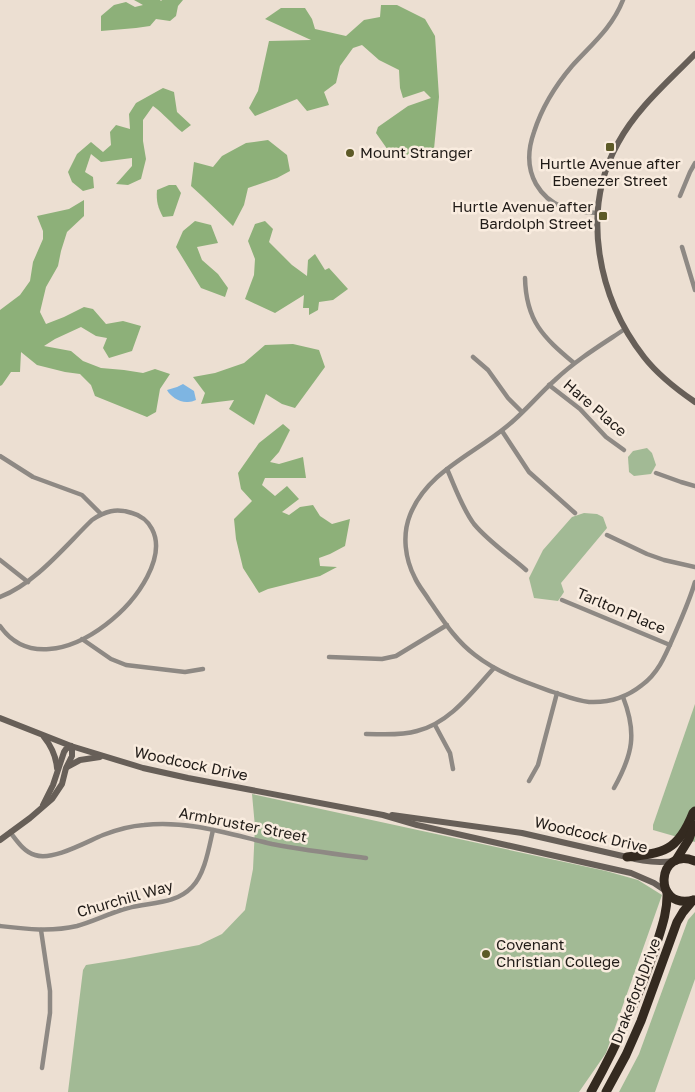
<svg xmlns="http://www.w3.org/2000/svg" width="695" height="1092" viewBox="0 0 695 1092" font-family="'Golos Text',sans-serif">
	<rect width="100%" height="100%" fill="#ecdfd2"/>
	<g fill="#a2ba95">
		<polygon points="647,448 652,453 656,465 651,474 634,476 629,472 628,457 633,451"/>
		<polygon points="584,513 597,514 603,517 607,528 561,583 564,592 558,601 534,598 529,578 543,550 572,517"/>
		<polygon points="695,704 695,842 653,830 653,825"/>
		<polygon points="252,794 606,871 638,880 662,895 606,1053 579,1092 68,1092 83,970 86,965 124,959 199,945 222,934 245,910 253,869 255,827"/>
		<polygon points="695,912 695,979 655,1092 619,1092 639,1054 688,920"/>
	</g>
	<g fill="#8db079">
		<polygon points="134,0 160,0 161,1 162,0 183,0 178,6 176,16 170,21 156,19 150,26 136,28 101,31 101,16 114,5 126,2 135,7 143,5"/>
		<polygon points="381,5 397,5 425,19 435,36 439,97 434,149 422,156 390,153 376,133 378,127 408,106 431,98 424,91 403,98 400,88 399,70 379,60 362,45 353,48 340,66 336,83 324,92 329,105 307,111 297,99 255,116 249,108 258,91 269,41 311,40 265,19 281,8 305,8 312,19 315,29 346,36 364,20 380,17"/>
		<path d="M163,88l11,4 3,20 14,13 -9,7c-10,-8 -18,-18 -29,-26l-10,14v21l3,18 -5,20 -13,6 -12,-1 16,-18v-8l-31,4 -10,-8 -6,18 8,5 1,11 -11,3 -11,-9 -4,-10 9,-18 14,-12 12,10 8,-7 -1,-13 6,-7 14,4 -1,-15 7,-11z"/>
		<path d="M268,140l19,15 3,16 -13,7 -29,10 -4,17 -11,21c-14,-13 -27,-27 -42,-40l3,-24 19,5 9,-11 24,-13z"/>
		<path d="M169,185h7l5,8 -8,23 -10,1c-5,-9 -7,-16 -6,-27z"/>
		<polygon points="84,200 84,216 67,232 61,251 58,266 46,287 40,312 46,324 64,317 84,307 93,309 106,324 123,321 141,326 132,351 109,358 103,348 107,338 96,336 81,327 55,339 44,346 71,351 83,361 101,368 124,370 143,373 155,369 170,374 160,389 156,412 147,417 95,396 91,385 80,374 65,372 37,365 21,352 20,372 11,372 2,385 0,386 0,310 20,295 30,281 33,262 43,239 43,231 37,216 69,209"/>
		<polygon points="195,221 211,225 218,243 197,247 202,260 218,274 228,288 225,297 201,288 176,247 183,231"/>
		<polygon points="265,221 273,229 269,242 292,265 307,276 308,260 315,254 325,270 329,268 348,289 333,300 319,302 318,310 309,315 309,308 303,308 304,295 275,313 245,299 254,275 255,259 248,241 255,224"/>
		<polygon points="293,344 319,350 325,367 295,408 282,404 266,394 254,425 229,409 234,400 201,404 205,393 193,377 215,373 244,363 265,345"/>
		<polygon points="283,424 290,430 279,452 270,462 279,464 303,457 306,478 265,478 262,485 275,496 287,486 299,499 282,512 289,515 300,507 313,505 320,516 332,524 350,519 345,546 330,554 319,558 320,566 337,567 320,576 268,589 259,593 243,568 236,539 234,519 252,501 241,489 238,473 259,443"/>
	</g>
	<path fill="#7eb5e2" d="M183,384l11,7 2,9c-3,1 -5,2 -8,2 -8,1 -18,-6 -21,-12l10,-3z"/>
	<g fill="none" stroke-linecap="round" stroke-linejoin="round">
		<g stroke="#8e8984" stroke-width="4.5">
			<polyline points="680,196 690,172 695,163"/>
			<path d="M598,213c-26,-1 -48,-5 -62,-29 -9,-16 -8,-35 -2,-52 8,-25 21,-46 38,-66 20,-22 40,-38 51,-66"/>
			<polyline points="682,247 695,290"/>
			<path d="M525,278c1,43 18,59 49,85"/>
			<path d="M625,329c-24,16 -49,31 -70,51 -17,15 -31,33 -49,47 -34,28 -79,45 -96,88 -8,20 -5,44 5,63 3,7 9,14 14,22 14,20 26,40 46,55 23,18 50,27 78,37 12,4 24,9 36,10 19,1 38,-5 53,-17 18,-13 25,-34 34,-54 7,-16 14,-32 19,-49"/>
			<polyline points="473,357 488,370 508,398 522,412"/>
			<polyline points="549,385 580,409 606,437 624,450"/>
			<polyline points="502,431 529,472 575,513"/>
			<polyline points="0,456 33,477 82,495 101,514"/>
			<path d="M447,469c8,18 15,39 27,55 15,18 35,31 52,46"/>
			<polyline points="656,473 681,482 695,486"/>
			<polyline points="607,535 647,554 664,560 695,567"/>
			<polyline points="0,560 28,582"/>
			<path d="M0,597c36,-14 65,-51 92,-77 13,-9 24,-12 40,-7 8,2 16,8 20,16 28,53 -101,170 -152,97"/>
			<polyline points="562,600 670,645"/>
			<polyline points="82,639 111,659 126,665 185,672 203,669"/>
			<polyline points="329,657 382,659 396,656 447,625"/>
			<polyline points="435,725 450,753 453,769"/>
			<path d="M366,734c16,0 34,2 51,-3 33,-8 55,-39 77,-63"/>
			<polyline points="529,781 538,765 557,693"/>
			<path d="M614,788c19,-34 23,-55 9,-91"/>
			<path d="M10,832c7,9 14,20 25,23 18,6 51,-13 68,-20 13,-5 27,-9 41,-10 44,-5 85,9 128,19 31,6 63,10 94,14"/>
			<path d="M0,926c26,3 51,6 77,0 17,-5 33,-13 51,-18 22,-6 47,-3 64,-21 13,-13 17,-40 21,-57"/>
			<polyline points="41,930 50,991 50,1013 42,1068"/>
		</g>
		<g stroke="#675f58" stroke-width="6">
			<path d="M695,54c-27,28 -58,54 -77,89 -38,68 -20,155 26,214 14,18 32,32 51,45"/>
			<polyline points="0,718 71,746 143,768 188,778 383,815 417,825 631,873 654,883 666,891"/>
			<path d="M44,737c8,10 12,19 13,31"/>
			<polyline points="67,767 80,760 100,757"/>
			<polyline points="43,805 53,785 64,752 66,749 71,746"/>
			<path d="M392,815l130,18 105,24c16,5 31,6 48,4"/>
			<polyline points="0,840 30,818 52,799 62,784 66,768 72,756 72,750 71,746"/>
		</g>
		<g stroke="#342a20" stroke-width="9">
			<path d="M627,857c37,-4 51,-6 66,-44l2,-2"/>
			<polyline points="676,860 689,839 694,825"/>
			<path d="M694,900c-43,11 -37,-55 1,-39"/>
			<path d="M591,1092c25,-45 46,-91 63,-140 6,-20 14,-39 13,-60"/>
			<polyline points="606,1092 626,1055 641,1021 677,922 683,912 693,900"/>
		</g>
	</g>
	<g fill="#5d5a27" stroke="#f9ecdf" stroke-width="2">
		<rect x="605" y="142" width="10" height="10" rx="2.5"/>
		<circle cx="350" cy="153" r="5"/>
		<rect x="598" y="211" width="10" height="10" rx="2.5"/>
		<circle cx="486" cy="954" r="5"/>
	</g>
	<g text-anchor="middle" stroke-width="5" stroke-linejoin="round" paint-order="stroke">
		<g font-size="15" fill="#211c18" stroke="#f9ecdf" text-anchor="start">
			<text x="360" y="158">Mount Stranger</text>
			<text x="610" y="169" text-anchor="middle">Hurtle Avenue after<tspan x="610" dy="17">Ebenezer Street</tspan></text>
			<text x="593" y="212" text-anchor="end">Hurtle Avenue after<tspan x="593" dy="17">Bardolph Street</tspan></text>
			<text x="496" y="950">Covenant<tspan x="496" dy="17">Christian College</tspan></text>
		</g>
		<g font-size="15" fill="#211c18" stroke="#f9ecdf">
			<text transform="translate(595 408) rotate(41)" y="5">Hare Place</text>
			<text transform="translate(621 611) rotate(23)" y="5">Tarlton Place</text>
			<text transform="translate(191 764) rotate(12)" y="5">Woodcock Drive</text>
			<text transform="translate(243 825) rotate(11)" y="5">Armbruster Street</text>
			<text transform="translate(591 835) rotate(13)" y="5">Woodcock Drive</text>
			<text transform="translate(125 899) rotate(-16)" y="5">Churchill Way</text>
			<text transform="translate(636 991) rotate(-69)" y="5">Drakeford Drive</text>
		</g>
	</g>
</svg>
